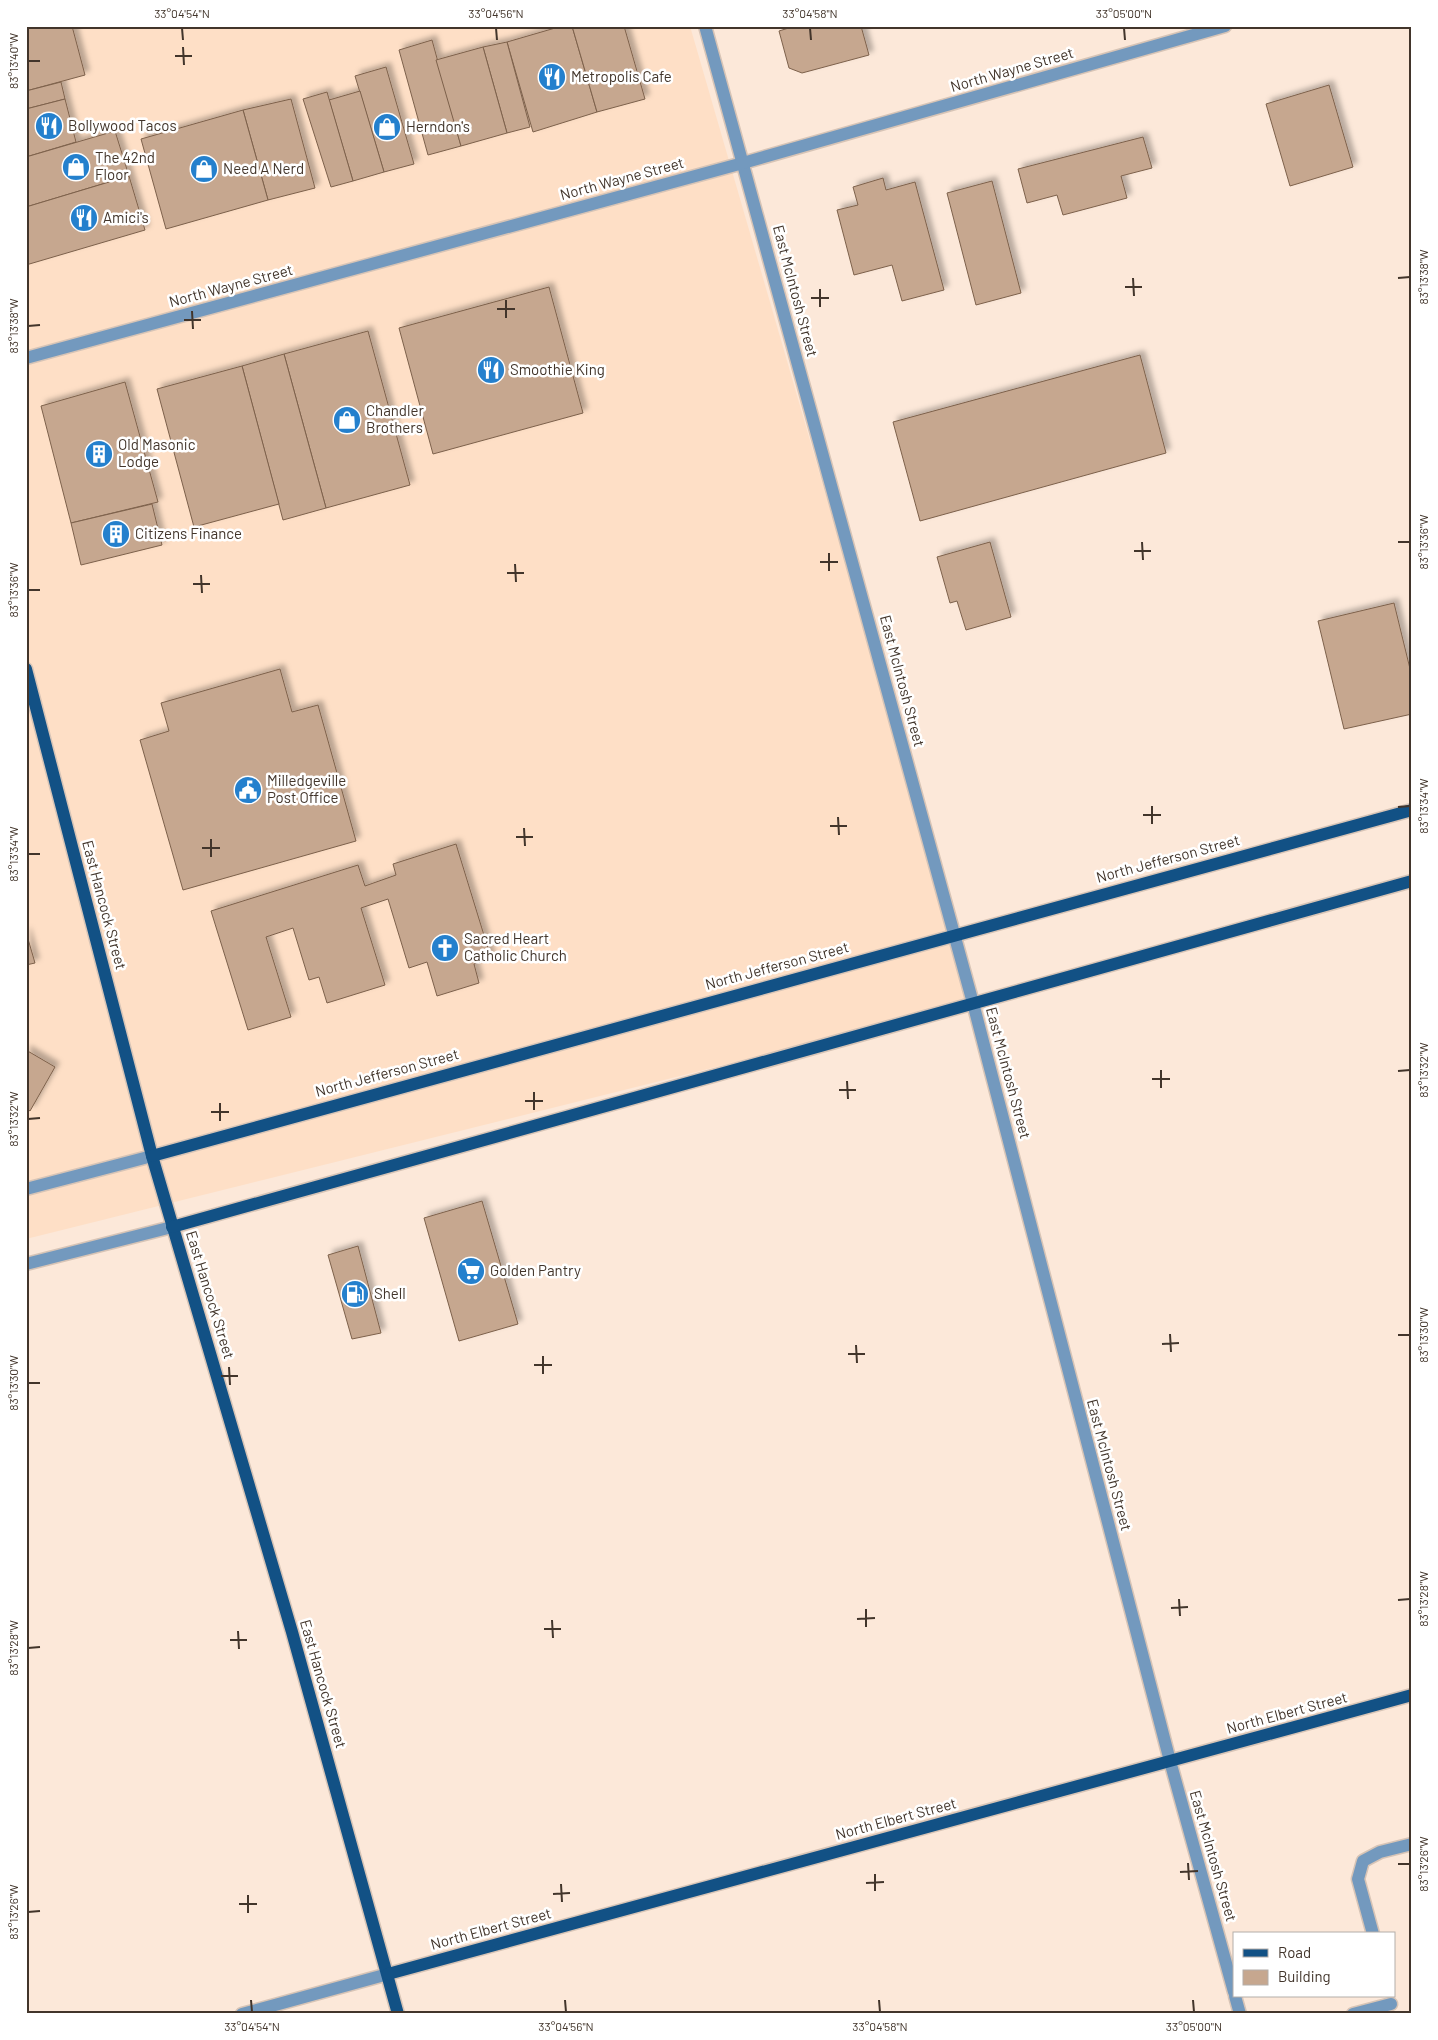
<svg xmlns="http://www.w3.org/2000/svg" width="1438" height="2040" viewBox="0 0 1438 2040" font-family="Barlow,sans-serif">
	<defs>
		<filter id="shadow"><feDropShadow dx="4.5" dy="-4.5" stdDeviation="2.5" flood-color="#0004"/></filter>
	</defs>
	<rect width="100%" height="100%" fill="#fce8d9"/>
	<polygon fill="#fedfc6" points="26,26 690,26 973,1003 26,1239"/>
	<g fill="#c6a78f" stroke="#7d614b" filter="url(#shadow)">
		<polygon points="26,26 72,26 85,75 26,91"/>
		<polygon points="562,26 572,26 597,112 533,132 507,42"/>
		<polygon points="572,26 624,26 645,99 597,112"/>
		<polygon points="795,26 861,26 869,55 802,73 789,68 779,31"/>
		<polygon points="432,40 461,146 428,155 399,50"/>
		<polygon points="507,42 530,127 507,133 483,47"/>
		<polygon points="483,47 507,133 461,146 436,60"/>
		<polygon points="386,67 414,164 384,172 355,76"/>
		<polygon points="61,82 65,99 26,109 26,91"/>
		<polygon points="1329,85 1353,167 1290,186 1266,104"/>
		<polygon points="360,91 384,172 353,181 329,100"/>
		<polygon points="327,92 353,181 331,187 303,99"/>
		<polygon points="65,99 76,142 26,157 26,109"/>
		<polygon points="291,99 315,188 268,200 243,110"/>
		<polygon points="243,110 268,200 166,229 141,139"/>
		<polygon points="115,131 129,176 26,207 26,157"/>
		<polygon points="1143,137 1152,168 1121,176 1127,198 1063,215 1057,195 1027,203 1018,169"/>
		<polygon points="129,176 145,230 26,265 26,207"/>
		<polygon points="883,178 886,190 915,182 944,290 902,301 892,265 854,275 837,210 858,205 853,187"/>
		<polygon points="992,181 1021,293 976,305 947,193"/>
		<polygon points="549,287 583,413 433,454 399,328"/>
		<polygon points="368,331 410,485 326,508 284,354"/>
		<polygon points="284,354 326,508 283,520 242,366"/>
		<polygon points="1140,355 1166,453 920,521 893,422"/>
		<polygon points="242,366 279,504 194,527 157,389"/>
		<polygon points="125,382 158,502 71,523 41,406"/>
		<polygon points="152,504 162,545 81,565 71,523"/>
		<polygon points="990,542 1011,617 966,630 957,601 950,603 937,557"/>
		<polygon points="1394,603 1412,677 1412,714 1344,729 1318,621"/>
		<polygon points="280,669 292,712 318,705 356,841 183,890 140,740 169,731 161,703"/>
		<polygon points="456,844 491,958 474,964 479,983 437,996 427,962 409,968 388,899 361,908 385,985 327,1003 319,977 309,980 293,928 266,937 291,1017 248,1030 211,911 358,865 365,886 396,875 393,864"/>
		<polygon points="26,932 35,963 26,965"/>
		<polygon points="26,1050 55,1067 30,1111 26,1108"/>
		<polygon points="482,1201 518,1324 459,1341 424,1218"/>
		<polygon points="358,1246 381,1333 352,1339 328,1255"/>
	</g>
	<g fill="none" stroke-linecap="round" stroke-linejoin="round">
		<defs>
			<g id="minor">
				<polyline points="705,26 973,1003 1170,1761 1234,1992"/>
				<polyline points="26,358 743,163 1225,26"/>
				<polyline points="26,1189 152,1156"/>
				<polyline points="26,1264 172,1227"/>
				<polyline points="1373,1934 1358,1879 1363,1861 1380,1852 1412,1844"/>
				<polyline points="1235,1996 1240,2014"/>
				<polyline points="242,2014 388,1974"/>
				<polyline points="1353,2014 1391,2004"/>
			</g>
			<g id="major">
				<polyline points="26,669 152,1156 292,1632 398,2014"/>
				<polyline points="152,1156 1412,810"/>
				<polyline points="172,1227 1412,881"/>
				<polyline points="388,1974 1412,1695"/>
			</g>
		</defs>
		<use href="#minor" stroke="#d7c4b6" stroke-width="15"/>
		<use href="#major" stroke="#d7c4b6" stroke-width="15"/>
		<use href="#minor" stroke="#7399be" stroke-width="12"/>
		<use href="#major" stroke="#125185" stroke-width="12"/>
	</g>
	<path fill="none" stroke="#42352b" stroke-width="2" d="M182,28l1,12M496,28l1,12M810,28l1,12M1124,28l1,12M183,47l1,18M175,56h17M28,61h12M1133,278l1,18M1398,278l12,-1M1125,287h17M820,289v18M811,298h18M506,300v18M497,309h18M192,311l1,18M184,320h17M28,326l12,-1M1142,542l1,18M1398,542h12M1134,551h17M829,553v18M820,562h18M515,564l1,18M507,573h17M201,575l1,18M193,584h17M28,590h12M1152,806v18M1398,807l12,-1M1143,815h18M838,817l1,18M830,826h17M524,828l1,18M516,837h17M211,839v18M202,848h18M28,854h12M1161,1070v18M1398,1071l12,-1M1152,1079h18M847,1081l1,18M839,1090h17M534,1092v18M525,1101h18M220,1103v18M211,1112h18M28,1119l12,-1M1170,1334l1,18M1398,1335h12M1162,1344l17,-1M856,1345l1,18M848,1354h17M543,1356v18M534,1365h18M229,1367l1,18M221,1376h17M28,1383h12M1179,1599l1,17M1398,1600l12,-1M1171,1608l17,-1M866,1609v18M857,1619l18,-1M552,1620l1,18M544,1629h17M238,1631l1,18M230,1640h17M28,1648l12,-1M1188,1863l1,17M1398,1864h12M1180,1872l18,-1M875,1874v17M866,1883l18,-1M561,1884l1,18M553,1894l17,-1M248,1895v18M239,1904h18M28,1912l12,-1M251,2000l1,12M565,2000l1,12M879,2000l1,12M1193,2000l1,12"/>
	<defs>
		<symbol id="restaurant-disc" viewBox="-11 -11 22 22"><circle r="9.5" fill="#2480cd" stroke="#fff"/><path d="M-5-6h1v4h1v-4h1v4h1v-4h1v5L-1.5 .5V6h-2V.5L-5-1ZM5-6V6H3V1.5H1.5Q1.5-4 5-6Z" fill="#fff"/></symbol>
		<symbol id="shop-disc" viewBox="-11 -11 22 22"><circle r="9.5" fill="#2480cd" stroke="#fff"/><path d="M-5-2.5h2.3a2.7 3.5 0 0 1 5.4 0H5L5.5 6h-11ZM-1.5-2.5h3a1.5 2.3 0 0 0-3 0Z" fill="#fff"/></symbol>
		<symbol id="building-disc" viewBox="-11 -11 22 22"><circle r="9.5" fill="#2480cd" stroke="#fff"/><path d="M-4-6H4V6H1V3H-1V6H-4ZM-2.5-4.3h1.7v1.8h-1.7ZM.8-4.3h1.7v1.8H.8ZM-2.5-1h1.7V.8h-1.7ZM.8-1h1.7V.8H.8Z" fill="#fff"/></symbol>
		<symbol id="civic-disc" viewBox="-11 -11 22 22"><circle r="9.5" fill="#2480cd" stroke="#fff"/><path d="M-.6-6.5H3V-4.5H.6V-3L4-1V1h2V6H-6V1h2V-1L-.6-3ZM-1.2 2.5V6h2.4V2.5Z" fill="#fff"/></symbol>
		<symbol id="church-disc" viewBox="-11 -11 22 22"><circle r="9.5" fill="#2480cd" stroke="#fff"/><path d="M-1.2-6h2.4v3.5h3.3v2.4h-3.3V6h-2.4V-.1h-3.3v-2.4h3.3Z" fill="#fff"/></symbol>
		<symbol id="supermarket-disc" viewBox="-11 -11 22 22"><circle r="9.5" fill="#2480cd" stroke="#fff"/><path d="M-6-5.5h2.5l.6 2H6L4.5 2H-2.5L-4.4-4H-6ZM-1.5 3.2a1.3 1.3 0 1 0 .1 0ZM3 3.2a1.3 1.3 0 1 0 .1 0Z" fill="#fff"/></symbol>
		<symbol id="fuel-disc" viewBox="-11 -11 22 22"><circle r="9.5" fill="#2480cd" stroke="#fff"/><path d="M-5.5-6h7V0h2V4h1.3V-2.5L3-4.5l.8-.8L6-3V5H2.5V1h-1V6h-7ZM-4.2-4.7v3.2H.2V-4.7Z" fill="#fff"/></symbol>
	</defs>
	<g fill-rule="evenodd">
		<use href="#restaurant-disc" x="536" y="61" width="32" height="32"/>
		<use href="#restaurant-disc" x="33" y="110" width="32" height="32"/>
		<use href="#shop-disc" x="371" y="111" width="32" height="32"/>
		<use href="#shop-disc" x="60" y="151" width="32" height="32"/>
		<use href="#shop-disc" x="188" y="153" width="32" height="32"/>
		<use href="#restaurant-disc" x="68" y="202" width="32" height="32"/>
		<use href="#restaurant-disc" x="475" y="354" width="32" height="32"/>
		<use href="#shop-disc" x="331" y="404" width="32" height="32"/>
		<use href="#building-disc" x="83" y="438" width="32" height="32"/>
		<use href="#building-disc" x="100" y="518" width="32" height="32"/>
		<use href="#civic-disc" x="232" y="774" width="32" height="32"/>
		<use href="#church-disc" x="429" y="932" width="32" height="32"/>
		<use href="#supermarket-disc" x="455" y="1255" width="32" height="32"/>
		<use href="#fuel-disc" x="339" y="1278" width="32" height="32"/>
	</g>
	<g text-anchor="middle" stroke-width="5" stroke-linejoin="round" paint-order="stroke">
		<g font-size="15" fill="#42352b" stroke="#fff">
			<text transform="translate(1012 70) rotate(-16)" y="5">North Wayne Street</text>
			<text transform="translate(622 179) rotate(-15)" y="5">North Wayne Street</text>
			<text transform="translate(231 286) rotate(-15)" y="5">North Wayne Street</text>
			<text transform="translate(795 291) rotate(75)" y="5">East McIntosh Street</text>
			<text transform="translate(902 681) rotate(75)" y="5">East McIntosh Street</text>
			<text transform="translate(1168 859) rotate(-15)" y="5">North Jefferson Street</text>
			<text transform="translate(104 905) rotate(75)" y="5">East Hancock Street</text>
			<text transform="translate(777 966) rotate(-15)" y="5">North Jefferson Street</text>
			<text transform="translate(387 1073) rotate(-15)" y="5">North Jefferson Street</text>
			<text transform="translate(1008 1073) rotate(75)" y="5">East McIntosh Street</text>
			<text transform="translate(210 1295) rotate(73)" y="5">East Hancock Street</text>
			<text transform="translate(1109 1465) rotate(75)" y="5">East McIntosh Street</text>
			<text transform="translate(323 1684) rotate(74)" y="5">East Hancock Street</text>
			<text transform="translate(1287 1713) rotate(-15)" y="5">North Elbert Street</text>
			<text transform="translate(896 1819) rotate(-15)" y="5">North Elbert Street</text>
			<text transform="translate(1213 1856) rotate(74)" y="5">East McIntosh Street</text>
			<text transform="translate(491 1929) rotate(-15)" y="5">North Elbert Street</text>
		</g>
		<g font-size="15" fill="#42352b" stroke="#fff" text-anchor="start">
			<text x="571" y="82">Metropolis Cafe</text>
			<text x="68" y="131">Bollywood Tacos</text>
			<text x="406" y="132">Herndon's</text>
			<text x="95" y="163">The 42nd<tspan x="95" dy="17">Floor</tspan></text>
			<text x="223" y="174">Need A Nerd</text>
			<text x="103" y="223">Amici's</text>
			<text x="510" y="375">Smoothie King</text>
			<text x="366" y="416">Chandler<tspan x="366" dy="17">Brothers</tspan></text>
			<text x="118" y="450">Old Masonic<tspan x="118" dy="17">Lodge</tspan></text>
			<text x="135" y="539">Citizens Finance</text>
			<text x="267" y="786">Milledgeville<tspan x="267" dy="17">Post Office</tspan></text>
			<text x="464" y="944">Sacred Heart<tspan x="464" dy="17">Catholic Church</tspan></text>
			<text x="490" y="1276">Golden Pantry</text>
			<text x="374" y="1299">Shell</text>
		</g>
	</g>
	<rect width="1438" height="2040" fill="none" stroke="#ffffff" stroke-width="55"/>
	<rect x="1233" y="1932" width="162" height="65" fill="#ffffff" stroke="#b3aeaa"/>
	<rect x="1243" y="1949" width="25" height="8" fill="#125185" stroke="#b3aeaa"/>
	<text x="1278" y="1958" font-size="15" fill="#42352b">Road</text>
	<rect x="1243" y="1970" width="25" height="15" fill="#c6a78f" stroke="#b3aeaa"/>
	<text x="1278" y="1982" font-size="15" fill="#42352b">Building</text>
	<rect x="28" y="28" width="1382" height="1984" fill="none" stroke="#42352b" stroke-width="2"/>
	<g font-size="12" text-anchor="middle" fill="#42352b">
		<text x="182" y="18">33°04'54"N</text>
		<text x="496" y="18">33°04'56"N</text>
		<text x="810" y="18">33°04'58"N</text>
		<text x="1124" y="18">33°05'00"N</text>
		<text transform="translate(14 61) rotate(-90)" y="4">83°13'40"W</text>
		<text transform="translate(1424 277) rotate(-90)" y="4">83°13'38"W</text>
		<text transform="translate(14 326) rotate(-90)" y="4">83°13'38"W</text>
		<text transform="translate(1424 542) rotate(-90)" y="4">83°13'36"W</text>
		<text transform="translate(14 590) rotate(-90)" y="4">83°13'36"W</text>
		<text transform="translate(1424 806) rotate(-90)" y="4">83°13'34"W</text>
		<text transform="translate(14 854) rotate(-90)" y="4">83°13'34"W</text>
		<text transform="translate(1424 1070) rotate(-90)" y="4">83°13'32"W</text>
		<text transform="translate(14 1119) rotate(-90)" y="4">83°13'32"W</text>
		<text transform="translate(1424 1335) rotate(-90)" y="4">83°13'30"W</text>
		<text transform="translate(14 1383) rotate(-90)" y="4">83°13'30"W</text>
		<text transform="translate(1424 1599) rotate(-90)" y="4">83°13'28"W</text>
		<text transform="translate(14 1648) rotate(-90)" y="4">83°13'28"W</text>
		<text transform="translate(1424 1864) rotate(-90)" y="4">83°13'26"W</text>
		<text transform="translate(14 1912) rotate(-90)" y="4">83°13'26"W</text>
		<text x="252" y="2031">33°04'54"N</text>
		<text x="566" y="2031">33°04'56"N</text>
		<text x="880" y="2031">33°04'58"N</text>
		<text x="1194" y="2031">33°05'00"N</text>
	</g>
</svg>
